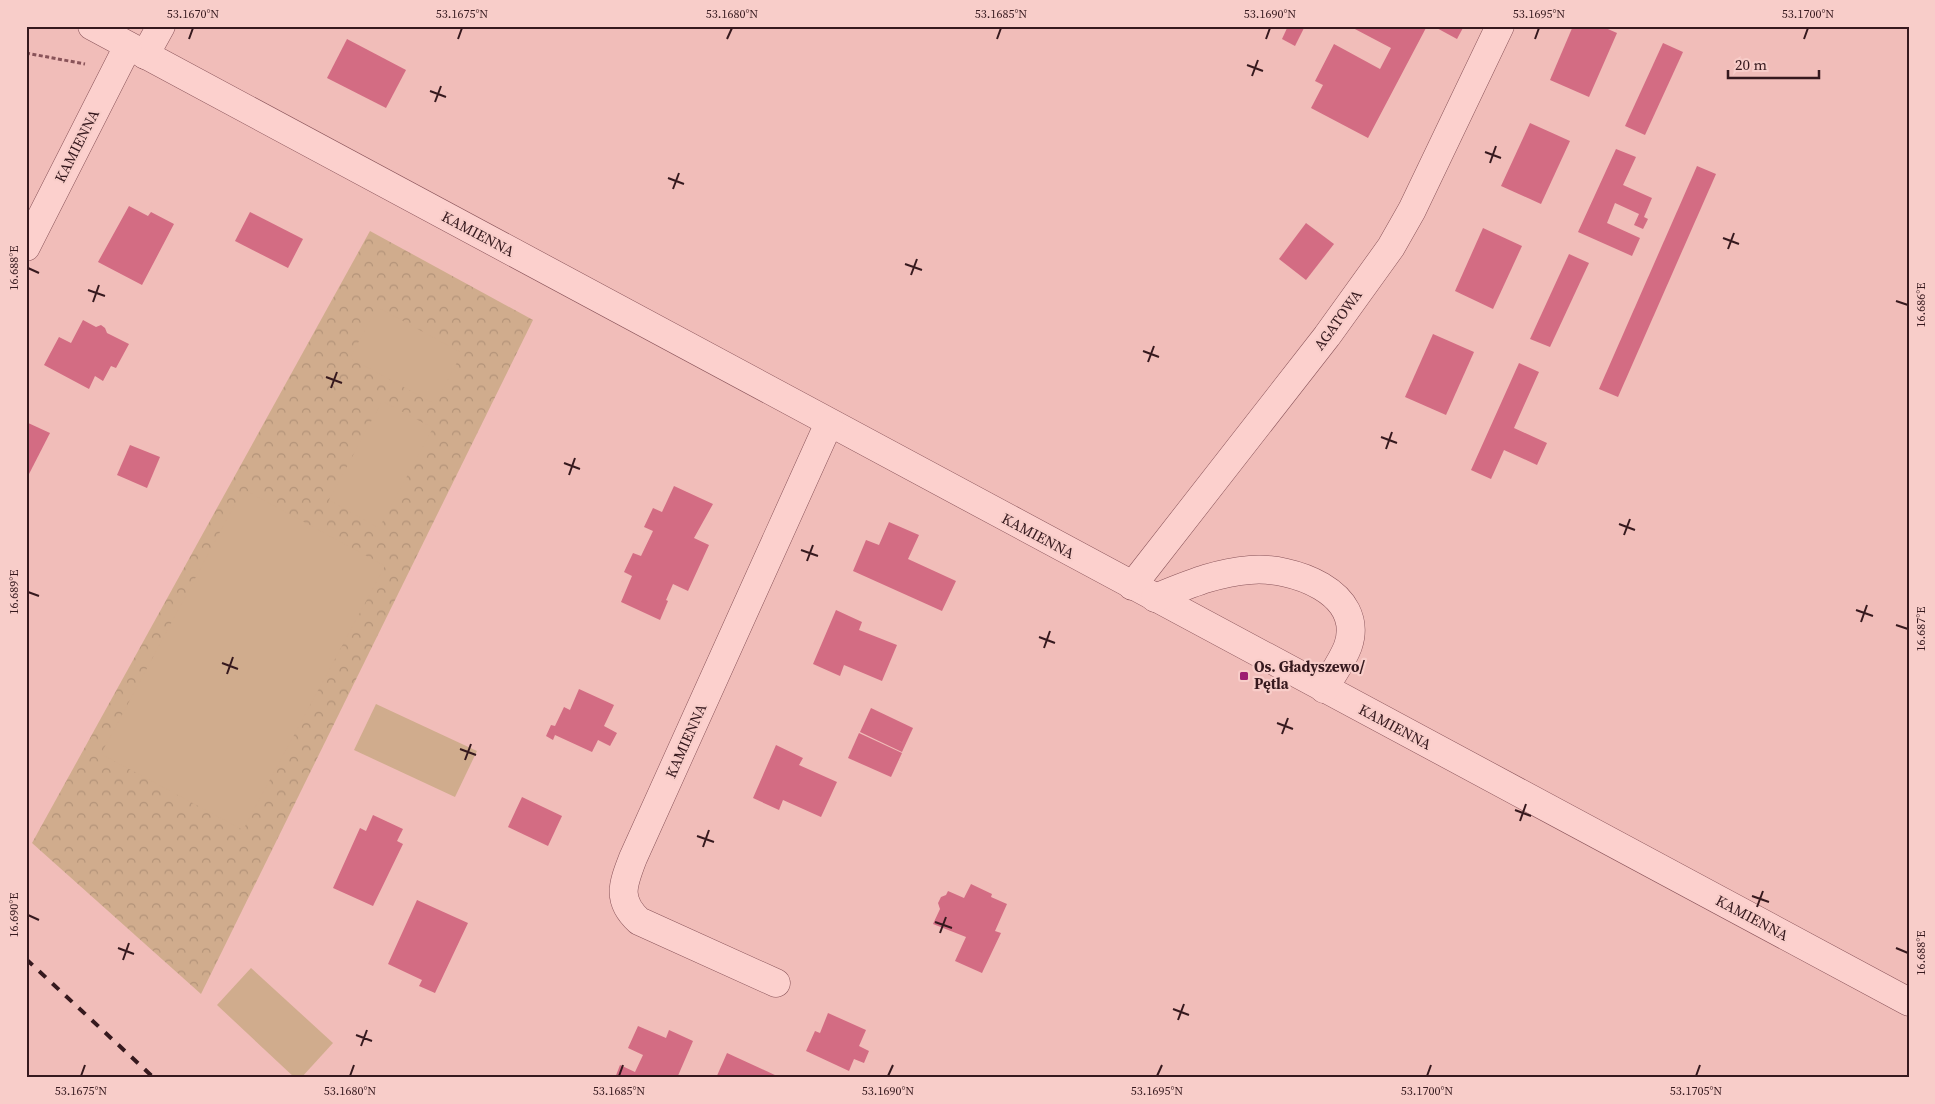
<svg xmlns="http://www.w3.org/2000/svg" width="1935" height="1104" viewBox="0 0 1935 1104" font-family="'Source Serif 4',serif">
	<defs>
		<pattern id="forest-crowns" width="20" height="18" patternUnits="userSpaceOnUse" patternTransform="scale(1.25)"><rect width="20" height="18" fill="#d0ac8d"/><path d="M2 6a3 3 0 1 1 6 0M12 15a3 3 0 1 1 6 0" fill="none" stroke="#b39379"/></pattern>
	</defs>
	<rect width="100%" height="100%" fill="#f1bdb9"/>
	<polygon fill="url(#forest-crowns)" points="370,231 533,320 201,994 32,843"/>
	<g fill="#d0ac8d">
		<polygon points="377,307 462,353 435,404 350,358"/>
		<polygon points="382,401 433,428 379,528 329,500"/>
		<polygon points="243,489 385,566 243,830 101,754"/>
		<polygon points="376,704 477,751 455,797 354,750"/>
		<polygon points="251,968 333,1043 301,1078 295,1078 217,1005"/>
	</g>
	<g fill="#d36c83">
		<polygon points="1288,26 1305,26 1295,46 1282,39"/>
		<polygon points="1354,26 1427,26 1368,138 1311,108 1323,85 1315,81 1334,44 1380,69 1391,48 1353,28"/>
		<polygon points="1433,26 1464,26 1457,39"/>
		<polygon points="1573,26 1601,26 1617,33 1589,97 1550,80"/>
		<polygon points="347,39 406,70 386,108 327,78"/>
		<polygon points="1663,43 1683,52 1645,135 1625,126"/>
		<polygon points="1530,123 1570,141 1541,204 1501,186"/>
		<polygon points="1616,149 1636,157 1623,185 1652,198 1644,217 1648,219 1643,229 1634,225 1639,214 1615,203 1607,223 1640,238 1632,256 1578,232"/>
		<polygon points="1697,166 1716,174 1618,397 1599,389"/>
		<polygon points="129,206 148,216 151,212 174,224 142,285 98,262"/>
		<polygon points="250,212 303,239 288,268 235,241"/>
		<polygon points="1306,223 1334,244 1306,280 1279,259"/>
		<polygon points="1483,228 1522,246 1493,309 1455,291"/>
		<polygon points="1569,254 1589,263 1550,347 1530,339"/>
		<polygon points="83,320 96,327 101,325 105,328 107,333 129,344 116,368 111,366 103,381 95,376 89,389 44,365 59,337 71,343"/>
		<polygon points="1433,334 1474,352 1446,415 1405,397"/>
		<polygon points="1519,363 1539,372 1514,428 1547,443 1537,465 1504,450 1491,479 1471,470"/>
		<polygon points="26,422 50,433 29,474 26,473"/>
		<polygon points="130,445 160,457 147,488 117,475"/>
		<polygon points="674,486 713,504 694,538 709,545 688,591 673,584 666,600 668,601 660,620 621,602 632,576 624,572 633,553 641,556 653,531 644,527 653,508 662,512"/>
		<polygon points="889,522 919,535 908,559 956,581 942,611 853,571 866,540 879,545"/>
		<polygon points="836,610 862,622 859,630 897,645 882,681 844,665 840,676 813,664"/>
		<polygon points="579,689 614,705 604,726 617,733 610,746 598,740 592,752 555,735 553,740 546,736 551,725 555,726 564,707 570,710"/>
		<polygon points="871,708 913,728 902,752 860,732"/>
		<polygon points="859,733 902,753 891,777 848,758"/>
		<polygon points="776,745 803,758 799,765 837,782 821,817 783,800 779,810 753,798"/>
		<polygon points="522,797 562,816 548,846 508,827"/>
		<polygon points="373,815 403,829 397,841 403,844 373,906 333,888 360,828 366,831"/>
		<polygon points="971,884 992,894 991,897 1007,904 995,931 1001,933 982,973 955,961 966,937 933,924 940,909 938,903 941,897 946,895 948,891 964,898"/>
		<polygon points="417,900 468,923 435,993 419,986 422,980 388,964"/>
		<polygon points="828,1013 866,1030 859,1046 869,1051 864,1063 854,1059 849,1071 806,1051 815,1031 820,1033"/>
		<polygon points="638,1026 666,1038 669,1030 693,1041 677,1078 615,1078 620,1065 635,1072 643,1055 628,1048"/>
		<polygon points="727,1053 777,1076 777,1078 716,1078"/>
	</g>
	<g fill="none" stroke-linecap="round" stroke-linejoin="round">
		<defs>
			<g id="minor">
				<polyline points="92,26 1909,1002"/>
				<polyline points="145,55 161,26"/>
				<polyline points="26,247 128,46"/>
				<polyline points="1132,586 1327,336 1391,247 1412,210 1500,26"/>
				<path d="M1155,598c33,-13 59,-25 95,-28 41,-4 116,22 98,76 -5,14 -16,29 -24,43"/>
				<path d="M776,983l-137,-62c-23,-21 -16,-37 -6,-63l196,-435"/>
			</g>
		</defs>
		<use href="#minor" stroke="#895359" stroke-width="29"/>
		<polyline stroke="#895359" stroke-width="3" stroke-dasharray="4 2.5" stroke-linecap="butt" points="26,53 85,64"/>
		<use href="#minor" stroke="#fcd0cd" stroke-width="28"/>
		<polyline stroke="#36191e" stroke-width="4" stroke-dasharray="9 9" stroke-linecap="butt" points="26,959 154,1078"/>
	</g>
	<path fill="none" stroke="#36191e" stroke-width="2" d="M189,39l4,-11M458,39l4,-11M727,39l5,-11M997,39l4,-11M1266,39l4,-11M1535,39l4,-11M1804,39l4,-11M1247,65l16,6M1252,76l6,-16M430,91l16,6M435,102l6,-16M1485,152l16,6M1490,163l6,-17M668,178l16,6M673,189l6,-16M1723,238l16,6M1728,249l6,-16M905,264l17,6M28,268l11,5M911,275l6,-16M88,290l17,6M1896,301l12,4M93,302l6,-17M1143,351l16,6M1148,362l6,-16M326,377l16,6M331,388l6,-16M1381,437l16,6M1386,449l6,-17M564,463l16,6M569,475l6,-17M1619,524l16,6M1624,535l6,-16M801,550l17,6M807,561l6,-16M28,592l11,4M1856,610l17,6M1861,622l6,-17M1896,625l12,4M1039,637l16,6M1044,648l6,-17M222,663l16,6M227,674l6,-17M1277,723l16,6M1282,734l6,-16M460,749l16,6M465,760l6,-16M1515,810l16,6M1520,821l6,-17M697,836l17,6M703,847l6,-17M1752,896l17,6M1757,907l6,-16M28,915l11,5M935,922l17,6M940,933l6,-16M118,948l16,6M1896,948l12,5M123,960l6,-17M1173,1009l16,6M1178,1020l6,-16M356,1035l16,6M361,1046l6,-16M81,1076l4,-11M350,1076l4,-11M619,1076l4,-11M888,1076l5,-11M1157,1076l5,-11M1427,1076l4,-11M1696,1076l4,-11"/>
	<rect fill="#9d1e71" stroke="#f8cdc9" stroke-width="2" x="1239" y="671" width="10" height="10" rx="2.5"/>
	<g text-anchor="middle" stroke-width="4.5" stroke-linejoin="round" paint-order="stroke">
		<g font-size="15" fill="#36191e" stroke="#f8cdc9">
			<text transform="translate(77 146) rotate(-63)" y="5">KAMIENNA</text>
			<text transform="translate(478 234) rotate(28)" y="5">KAMIENNA</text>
			<text transform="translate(1338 320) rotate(-54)" y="5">AGATOWA</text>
			<text transform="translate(1038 536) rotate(28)" y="5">KAMIENNA</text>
			<text transform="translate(1395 727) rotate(28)" y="5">KAMIENNA</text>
			<text transform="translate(686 741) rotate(-66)" y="5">KAMIENNA</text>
			<text transform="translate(1752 918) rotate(28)" y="5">KAMIENNA</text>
		</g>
		<g font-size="15" font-weight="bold" fill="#36191e" stroke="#f8cdc9" text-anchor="start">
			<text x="1254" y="672">Os. Gładyszewo/<tspan x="1254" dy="17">Pętla</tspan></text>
		</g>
	</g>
	<rect width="1935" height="1104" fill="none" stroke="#f8cdc9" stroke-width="55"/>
	<path d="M1728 70v8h91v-8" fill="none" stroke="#36191e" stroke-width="2.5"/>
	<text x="1735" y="70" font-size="15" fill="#36191e" stroke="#f8cdc9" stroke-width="4" paint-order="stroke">20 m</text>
	<rect x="28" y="28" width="1880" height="1048" fill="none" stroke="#36191e" stroke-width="2"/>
	<g font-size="12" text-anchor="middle" fill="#36191e">
		<text x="193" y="18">53.1670°N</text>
		<text x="462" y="18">53.1675°N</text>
		<text x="732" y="18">53.1680°N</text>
		<text x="1001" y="18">53.1685°N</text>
		<text x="1270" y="18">53.1690°N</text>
		<text x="1539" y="18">53.1695°N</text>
		<text x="1808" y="18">53.1700°N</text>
		<text transform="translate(14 268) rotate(-90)" y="4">16.688°E</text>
		<text transform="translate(1921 305) rotate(-90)" y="4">16.686°E</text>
		<text transform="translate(14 592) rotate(-90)" y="4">16.689°E</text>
		<text transform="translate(1921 629) rotate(-90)" y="4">16.687°E</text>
		<text transform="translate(14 915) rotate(-90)" y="4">16.690°E</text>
		<text transform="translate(1921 953) rotate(-90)" y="4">16.688°E</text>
		<text x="81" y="1095">53.1675°N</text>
		<text x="350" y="1095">53.1680°N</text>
		<text x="619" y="1095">53.1685°N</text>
		<text x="888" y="1095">53.1690°N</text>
		<text x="1157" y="1095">53.1695°N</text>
		<text x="1427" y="1095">53.1700°N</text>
		<text x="1696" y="1095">53.1705°N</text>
	</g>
</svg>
